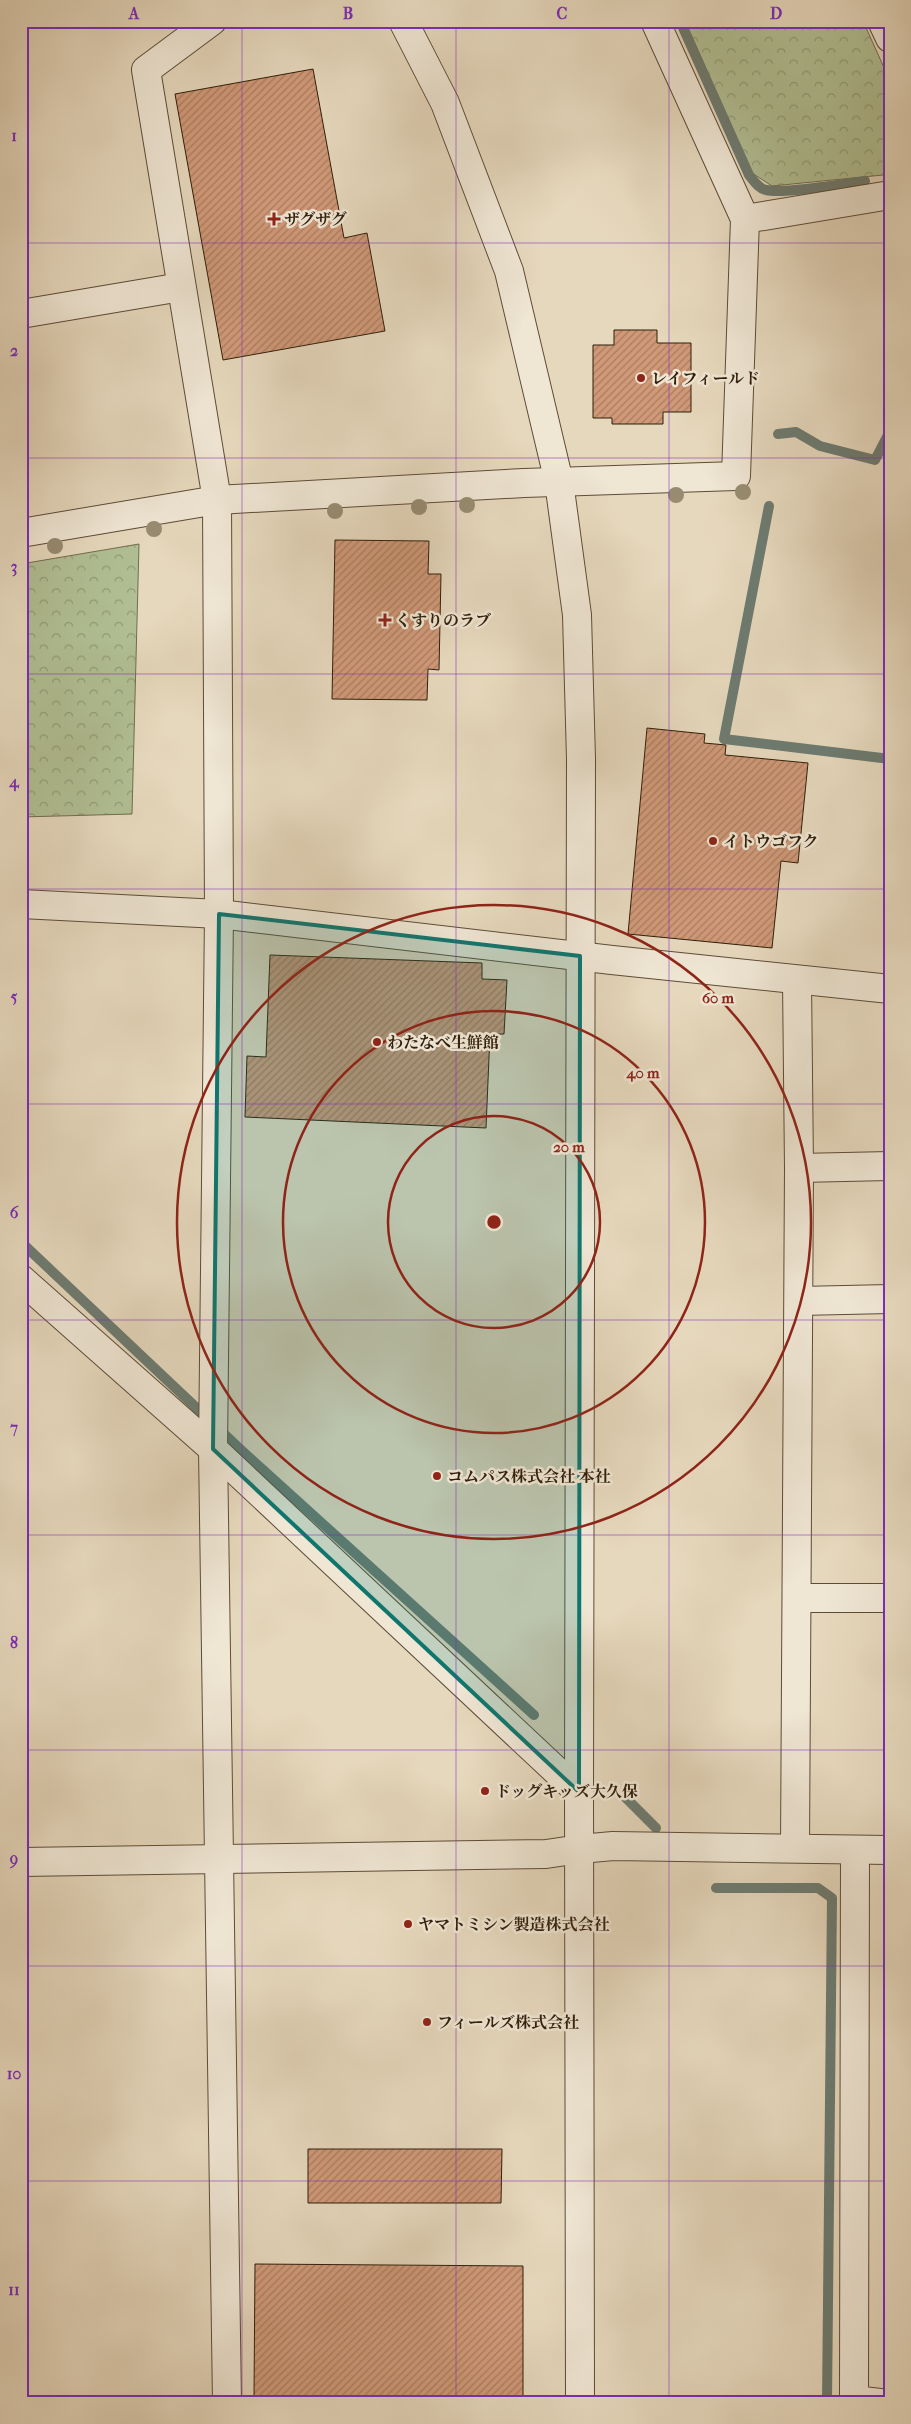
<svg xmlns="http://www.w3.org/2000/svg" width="911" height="2424" viewBox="0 0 911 2424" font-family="'IM FELL French Canon','Noto Serif JP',serif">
	<defs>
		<pattern id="park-crowns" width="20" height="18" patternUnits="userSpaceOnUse" patternTransform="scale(1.25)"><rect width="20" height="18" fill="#b1bf94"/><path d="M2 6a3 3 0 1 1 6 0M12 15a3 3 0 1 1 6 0" fill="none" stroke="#909b77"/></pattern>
		<pattern id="building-hatch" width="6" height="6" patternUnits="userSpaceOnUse" patternTransform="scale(1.25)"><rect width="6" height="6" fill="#d09978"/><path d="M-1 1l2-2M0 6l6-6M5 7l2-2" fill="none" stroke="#a97c61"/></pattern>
	</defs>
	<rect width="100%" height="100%" fill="#e6d8bd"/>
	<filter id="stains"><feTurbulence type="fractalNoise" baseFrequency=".004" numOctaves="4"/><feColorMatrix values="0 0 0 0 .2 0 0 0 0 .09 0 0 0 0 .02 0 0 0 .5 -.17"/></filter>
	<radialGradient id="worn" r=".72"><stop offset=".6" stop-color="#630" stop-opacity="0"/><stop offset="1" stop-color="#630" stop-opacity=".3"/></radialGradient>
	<g fill="url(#park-crowns)" stroke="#706e4f">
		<polygon points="685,21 863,21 890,81 890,133 883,175 772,186 752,173"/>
		<polygon points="139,544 132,814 21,817 21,564"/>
	</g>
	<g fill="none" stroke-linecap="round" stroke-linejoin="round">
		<g stroke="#6d7b71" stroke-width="10">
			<path d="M680,21l69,154c5,6 9,13 17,15 18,4 77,-6 99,-9"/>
			<polyline points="778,434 796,432 820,446 875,460 890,431"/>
			<polyline points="769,506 724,739 890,759"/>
			<polyline points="21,1242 241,1450 534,1715"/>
			<polyline points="625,1797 656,1828"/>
			<polyline points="716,1888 818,1888 832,1898 827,2403"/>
		</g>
	</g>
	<g fill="url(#building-hatch)" stroke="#2f1e0a">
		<polygon points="313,69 344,238 367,233 385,331 223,360 175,94"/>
		<polygon points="614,330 657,330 657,343 691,343 691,412 663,412 663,424 612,424 612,418 593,418 593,345 614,345"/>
		<polygon points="335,540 429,541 428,574 441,574 439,670 428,669 427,700 332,699"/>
		<polygon points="647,728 705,734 704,743 726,745 725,755 808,763 798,863 781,861 772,948 628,934"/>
		<polygon points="270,955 482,963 482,979 507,980 504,1034 490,1034 486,1128 245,1117 247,1056 266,1057"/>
		<polygon points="308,2149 502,2149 501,2203 308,2203"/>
		<polygon points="255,2264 523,2266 523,2398 254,2397"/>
	</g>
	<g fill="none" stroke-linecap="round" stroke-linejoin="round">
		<defs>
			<g id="minor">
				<polyline points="212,21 146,70 217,500 219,914 213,1449 227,2403"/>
				<polyline points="882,21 890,38"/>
				<polyline points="745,219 890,195"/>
				<polyline points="21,314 181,287"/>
				<polyline points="21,533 217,500 524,483 736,476 745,219 655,21"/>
				<polyline points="21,904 219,914 612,960 890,989"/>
				<polyline points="799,1168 890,1166"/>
				<polyline points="21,1279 213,1449 579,1792"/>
				<polyline points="799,1301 890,1299"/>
				<polyline points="797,1598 890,1598"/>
				<polyline points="795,1848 799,1168 797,980"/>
				<polyline points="580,1849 613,1846 890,1850"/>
				<polyline points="855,1850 854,2400 880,2403"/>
			</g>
			<g id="tertiary">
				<polyline points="403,21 445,103 509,271 559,482 577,615 581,759 579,1792 580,2403"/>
				<polyline points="21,1862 546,1854 580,1849"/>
			</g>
		</defs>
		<use href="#minor" stroke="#5d4c37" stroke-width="30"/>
		<use href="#tertiary" stroke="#5d4c37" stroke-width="30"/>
		<use href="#minor" stroke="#efe6d4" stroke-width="28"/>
		<use href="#tertiary" stroke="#efe6d4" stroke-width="28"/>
	</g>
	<g fill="#978c71">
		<circle cx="743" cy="492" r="8"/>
		<circle cx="676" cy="495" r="8"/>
		<circle cx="467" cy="505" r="8"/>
		<circle cx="419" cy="507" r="8"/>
		<circle cx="335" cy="511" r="8"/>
		<circle cx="154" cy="529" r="8"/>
		<circle cx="55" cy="546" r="8"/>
	</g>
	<path fill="#0f766e" fill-opacity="0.2" stroke="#0f766e" stroke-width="4" stroke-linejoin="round" d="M219,914l361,42 -1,836 -366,-343z"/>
	<path fill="none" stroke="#7b2cbf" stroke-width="1" stroke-opacity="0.55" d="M242,21v2382M456,21v2382M669,21v2382M21,243h869M21,458h869M21,674h869M21,889h869M21,1104h869M21,1320h869M21,1535h869M21,1750h869M21,1966h869M21,2181h869"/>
	<g fill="none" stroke="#8f2418" stroke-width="2.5">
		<circle cx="494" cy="1222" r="106"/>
		<circle cx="494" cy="1222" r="211"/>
		<circle cx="494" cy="1222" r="317"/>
	</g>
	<g fill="#8f2418" stroke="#efe6d4" stroke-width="2">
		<path d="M271.5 211.5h5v5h5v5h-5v5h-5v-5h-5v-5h5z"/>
		<circle cx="641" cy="378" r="5"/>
		<path d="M382.5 612.5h5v5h5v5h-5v5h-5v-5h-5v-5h5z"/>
		<circle cx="713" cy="841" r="5"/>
		<circle cx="377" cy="1042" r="5"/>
		<circle cx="437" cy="1476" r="5"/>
		<circle cx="485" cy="1791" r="5"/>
		<circle cx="408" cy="1924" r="5"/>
		<circle cx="427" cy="2022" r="5"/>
	</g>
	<g text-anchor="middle" stroke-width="5" stroke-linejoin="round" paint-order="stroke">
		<g font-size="16" font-weight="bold" fill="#2f1e0a" stroke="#efe6d4" text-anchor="start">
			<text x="284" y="225">ザグザグ</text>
			<text x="651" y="384">レイフィールド</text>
			<text x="395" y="626">くすりのラブ</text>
			<text x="723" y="847">イトウゴフク</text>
			<text x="387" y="1048">わたなべ生鮮館</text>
			<text x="447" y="1482">コムパス株式会社 本社</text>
			<text x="495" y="1797">ドッグキッズ大久保</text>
			<text x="418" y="1930">ヤマトミシン製造株式会社</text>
			<text x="437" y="2028">フィールズ株式会社</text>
		</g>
	</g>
	<circle cx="494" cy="1222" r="8" fill="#8f2418" stroke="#efe6d4" stroke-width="2.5"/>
	<g font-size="15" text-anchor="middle" font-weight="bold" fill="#8f2418" stroke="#efe6d4" stroke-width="5" stroke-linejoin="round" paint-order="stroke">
		<text x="718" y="1003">60 m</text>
		<text x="643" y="1078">40 m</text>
		<text x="569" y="1152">20 m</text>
	</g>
	<rect width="911" height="2424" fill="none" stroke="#e6d8bd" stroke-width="55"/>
	<rect x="28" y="28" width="856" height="2368" fill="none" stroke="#7b2cbf" stroke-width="2"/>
	<g font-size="16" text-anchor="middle" font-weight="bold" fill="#7b2cbf">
		<text x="134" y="19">A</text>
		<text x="348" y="19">B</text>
		<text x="562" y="19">C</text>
		<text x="776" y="19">D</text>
		<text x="14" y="141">1</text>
		<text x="14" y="356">2</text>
		<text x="14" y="572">3</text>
		<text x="14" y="787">4</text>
		<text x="14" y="1002">5</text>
		<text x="14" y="1218">6</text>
		<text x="14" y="1433">7</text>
		<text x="14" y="1648">8</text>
		<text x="14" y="1864">9</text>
		<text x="14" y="2079">10</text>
		<text x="14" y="2295">11</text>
	</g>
	<rect width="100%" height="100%" filter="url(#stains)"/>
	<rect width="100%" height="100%" fill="url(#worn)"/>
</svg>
